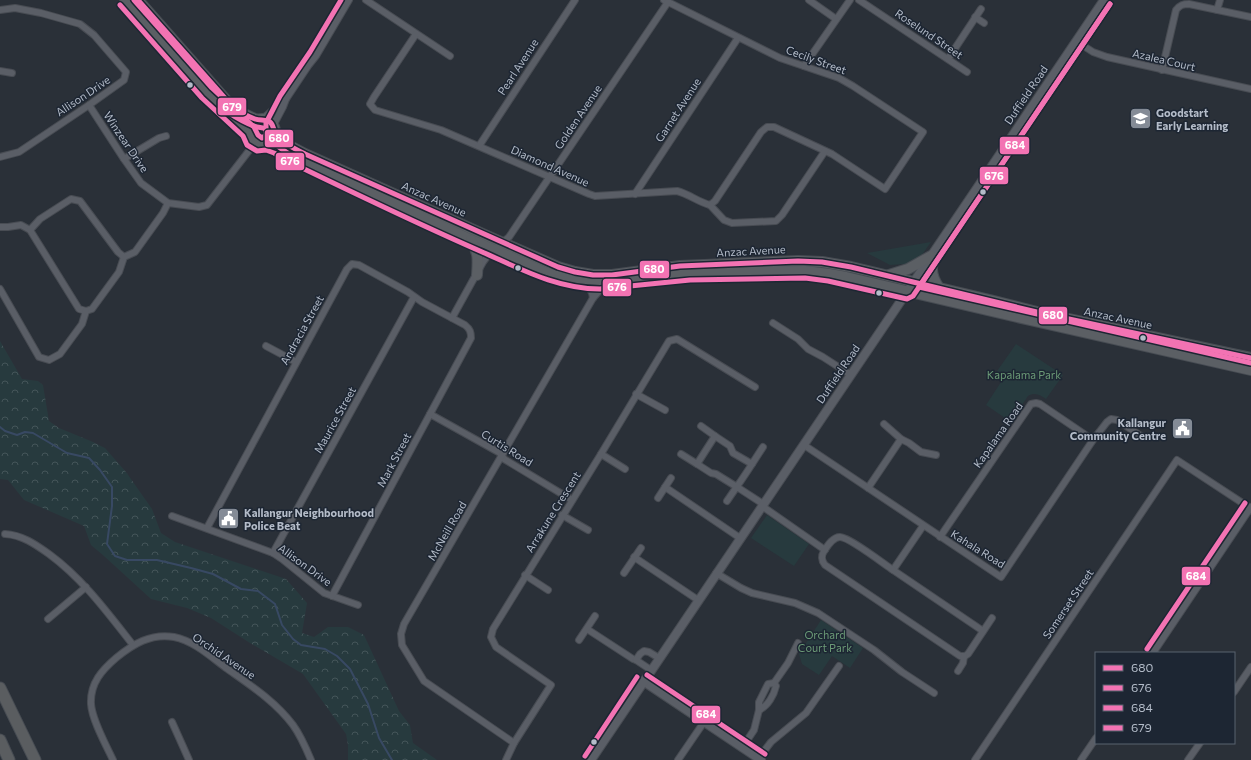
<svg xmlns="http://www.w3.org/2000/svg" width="1251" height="760" viewBox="0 0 1251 760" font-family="Commissioner,sans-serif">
	<defs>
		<pattern id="forest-crowns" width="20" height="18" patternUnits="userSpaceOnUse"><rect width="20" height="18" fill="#273a3e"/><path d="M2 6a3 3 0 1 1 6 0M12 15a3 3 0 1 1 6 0" fill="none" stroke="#445559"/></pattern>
	</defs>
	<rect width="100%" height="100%" fill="#2a3038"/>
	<polygon fill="url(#forest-crowns)" points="0,341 22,379 38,381 43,385 49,421 59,428 93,442 105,448 126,472 152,509 161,533 175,542 286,579 307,603 302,633 314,637 328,627 348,627 364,635 399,711 410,725 413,743 437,760 348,760 348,745 346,734 303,674 250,643 211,618 187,608 151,599 104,556 91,545 84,526 24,500 8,480 0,479"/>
	<g fill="#273a3e">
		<polygon points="931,242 919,259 906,264 890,265 867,253"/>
		<path d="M1016,344l47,31 -17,24c-6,-4 -11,-7 -18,-3l-17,26 -25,-17 17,-26 -8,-5z"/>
		<polygon points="767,515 809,544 794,566 751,538"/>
		<polygon points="821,620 863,648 850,668 832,656 819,675 802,664 799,654"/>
	</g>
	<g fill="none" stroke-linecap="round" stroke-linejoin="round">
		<polyline stroke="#384963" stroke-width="2" points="0,427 5,431 17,435 25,432 33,433 67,453 89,458 100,470 112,487 112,506 107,544 115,556 127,560 157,560 191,568 213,574 241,589 258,591 275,604 282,625 293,639 301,645 325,649 337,656 350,669 368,704 379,738 392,760"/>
		<defs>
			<g id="minor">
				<polyline points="366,0 450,56"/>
				<polyline points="809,0 836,19"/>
				<polyline points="859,0 967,72"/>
				<polyline points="0,10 15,8 41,13 80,24 94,35 126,72 124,80 89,105 19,152 0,157"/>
				<polyline points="1217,10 1220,0"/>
				<polyline points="975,17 984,23"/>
				<path d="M416,34l-42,63 -4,7 5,6 66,20 148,64 6,2 82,-5c12,3 21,11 33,14l5,-4 46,-69 6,-5h7l58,27 53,35 38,-57 -70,-46 -14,-8 -59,-20 -116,-58"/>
				<polyline points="1076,41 1093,52 1107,57 1251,89"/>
				<polyline points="948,59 981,9"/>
				<polyline points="804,66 850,0"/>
				<path d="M1162,70l14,-60c4,-5 7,-6 13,-6l62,13"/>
				<polyline points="0,71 12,73"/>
				<polyline points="89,105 124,159 141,183 168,203 199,207 207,205 255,143"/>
				<path d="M262,119c9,-6 15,-14 24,-20"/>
				<polyline points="273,126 283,107 286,99 308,66 316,56 349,0"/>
				<polyline points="479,146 575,0"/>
				<polyline points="124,159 159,138 166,136"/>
				<polyline points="635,194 738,38"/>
				<polyline points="710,205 724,220 732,223 776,221 782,215 825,151"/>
				<polyline points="0,227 8,227 21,225 30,230 79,309 86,311 92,309 119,272 124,257 135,252 163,213 168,203"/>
				<polyline points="30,230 40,219 71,199 80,201 118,252 124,257"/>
				<polyline points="586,282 592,293 593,298"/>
				<polyline points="0,289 39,357 49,360 60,354 82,324 86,311"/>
				<polyline points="452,318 483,262 489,254 509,237 668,2"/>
				<polyline points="773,323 798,339 808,349 823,357 851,375"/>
				<polyline points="266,346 296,362"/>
				<polyline points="636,394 665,410"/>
				<polyline points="430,414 500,453 504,459 572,500"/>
				<polyline points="884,424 901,439"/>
				<polyline points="701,426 715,436"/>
				<polyline points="804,445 1001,577 1093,440 1107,422 1111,419 1117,420 1141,436"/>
				<polyline points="601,454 625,469"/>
				<polyline points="681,454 697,464"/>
				<polyline points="752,464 763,447"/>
				<polyline points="665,487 740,538"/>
				<polyline points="868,488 901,439 909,443 921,452 936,455"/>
				<polyline points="658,498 671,478"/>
				<path d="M727,501c8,-12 17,-24 25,-37l-19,-11 -3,-7 -15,-10 -18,28 14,9 5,1 21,13 26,17"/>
				<polyline points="762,506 825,550"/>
				<polyline points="562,515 588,530"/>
				<polyline points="172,516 273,553 282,559 324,593 358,605"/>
				<polyline points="923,526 893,570 983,631"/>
				<path d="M207,528l140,-259 5,-5 7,1 49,27 14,10 43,23c5,4 6,7 6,13l-139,258"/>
				<path d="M5,534c17,1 30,10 44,20 34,25 58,58 84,91"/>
				<polyline points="940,537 1031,404 1036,403 1040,404 1093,440"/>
				<polyline points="273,553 414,297"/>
				<polyline points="634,557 698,600"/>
				<path d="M893,570c-9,-6 -44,-33 -53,-33 -7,0 -12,8 -16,14 -3,5 -3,9 1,14l135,91h5l3,-2 24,-36"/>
				<polyline points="624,573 641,548"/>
				<polyline points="716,573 741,588 752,593 795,603 818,613 874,650 902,672 934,693"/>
				<polyline points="525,575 548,590"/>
				<polyline points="48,619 86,587"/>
				<polyline points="587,629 633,659 636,660 640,654 644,651 649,652 659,658"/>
				<polyline points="579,640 595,616"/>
				<polyline points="1153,653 1251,507"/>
				<polyline points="636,660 651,670"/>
				<polyline points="958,671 963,663 964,656"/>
				<polyline points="1234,692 1251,667"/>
				<path d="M759,710c9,-4 15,-15 17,-24l-2,-3 14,-20 10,-20"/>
				<polyline points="172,722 189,760"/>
				<polyline points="514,743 424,681 402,645 401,634 404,624 593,298 607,282"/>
				<polyline points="742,748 754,730 759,710 759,702 768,684 774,683"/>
				<polyline points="758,759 771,742 806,713 839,666"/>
				<path d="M113,760c-7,-15 -21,-40 -22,-56 -1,-21 11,-34 25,-46 17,-14 35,-25 58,-21 20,4 36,19 52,31 24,17 49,33 67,57 8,11 13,23 18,35"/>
				<polyline points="506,760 514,743 551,685 496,647 491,637 493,629 601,454 669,341 677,339 755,387"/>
				<polyline points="678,760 704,722"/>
				<polyline points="975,760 1177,460 1250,508"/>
				<polyline points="1081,760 1096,738"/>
				<polyline points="1188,760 1200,743"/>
			</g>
			<g id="tertiary">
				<polyline points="643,681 761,760"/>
				<polyline points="591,760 1104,0"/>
			</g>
			<g id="trunk">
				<polyline points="125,0 207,93 222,108 249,132"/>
				<polyline points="138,0 226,100 238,111 257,120"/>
				<circle cx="262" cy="132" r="13"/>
				<polyline points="274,133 288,145 305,154 487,236 558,267 575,272 593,275 612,275 680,266 798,261 822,262 851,267 994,301 1041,313 1251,358"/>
				<polyline points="267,143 277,147 301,160 465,237 545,272 567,279 586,282 612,282 667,275 719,272 805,271 829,274 846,277 1030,320 1251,370"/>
				<path d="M471,240c8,13 7,20 6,35"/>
				<path d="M889,275l19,-6 23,-13c3,5 1,8 1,13 0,8 3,13 7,19"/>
			</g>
			<g id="motorway">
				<polyline points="0,688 35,760"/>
				<polyline points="0,740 9,760"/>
			</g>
		</defs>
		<use href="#minor" stroke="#484c53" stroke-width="8"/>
		<use href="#tertiary" stroke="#484c53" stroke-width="10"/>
		<use href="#trunk" stroke="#474c53" stroke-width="12"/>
		<use href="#motorway" stroke="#474c53" stroke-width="13"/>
		<use href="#minor" stroke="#5a5e66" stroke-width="6"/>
		<use href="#tertiary" stroke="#5a5e66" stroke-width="8"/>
		<use href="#trunk" stroke="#5b5f64" stroke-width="10"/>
		<use href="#motorway" stroke="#5a5d60" stroke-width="11"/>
		<defs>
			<path id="bus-1" d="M138,0l93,105c7,6 15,11 24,14 5,2 10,0 15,3 4,3 3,9 7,14 6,8 19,13 28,18l253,113 17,5 18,3h19l68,-9 118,-5 24,1 29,5 190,46 210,45"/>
			<g id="bus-2">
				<path d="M120,5l82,93 41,38 4,9 10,6 9,-1 8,3 24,13c60,29 120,58 182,85 39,17 76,38 120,38l90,-9 115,-2 23,3 79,18 6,-3 197,-292"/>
				<path d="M226,111c9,6 18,12 28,15 5,2 8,1 12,3 2,13 16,20 26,27"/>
			</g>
			<g id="bus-3">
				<polyline points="1110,4 919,287 1251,363"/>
				<polyline points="1147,649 1245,503"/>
				<polyline points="647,675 765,754"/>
				<polyline points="585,756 637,677"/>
			</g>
			<polyline id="bus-4" points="134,0 212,88 254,127 258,135 262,138 266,135 266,123 280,96 310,52 341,0"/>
		</defs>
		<use href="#bus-1" stroke="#1d2633" stroke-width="8"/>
		<use href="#bus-2" stroke="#1d2633" stroke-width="8"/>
		<use href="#bus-3" stroke="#1d2633" stroke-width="8"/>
		<use href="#bus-4" stroke="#1d2633" stroke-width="8"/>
		<use href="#bus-1" stroke="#f373b3" stroke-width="5"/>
		<use href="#bus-2" stroke="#f373b3" stroke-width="5"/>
		<use href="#bus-3" stroke="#f373b3" stroke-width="5"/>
		<use href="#bus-4" stroke="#f373b3" stroke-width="5"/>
	</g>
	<defs>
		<symbol id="school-square" viewBox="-11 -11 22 22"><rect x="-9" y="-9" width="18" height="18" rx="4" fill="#848b96" stroke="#1d2633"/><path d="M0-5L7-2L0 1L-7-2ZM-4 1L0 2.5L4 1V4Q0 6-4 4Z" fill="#fff"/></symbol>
		<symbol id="civic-square" viewBox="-11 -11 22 22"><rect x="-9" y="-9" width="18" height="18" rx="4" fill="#848b96" stroke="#1d2633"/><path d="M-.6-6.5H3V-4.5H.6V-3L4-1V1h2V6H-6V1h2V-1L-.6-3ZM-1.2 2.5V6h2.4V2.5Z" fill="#fff"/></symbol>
	</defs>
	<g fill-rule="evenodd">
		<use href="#school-square" x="1128" y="106" width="25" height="25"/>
		<use href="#civic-square" x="1170" y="416" width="25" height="25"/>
		<use href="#civic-square" x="216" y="506" width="25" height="25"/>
	</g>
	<g fill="#b4bcc9" stroke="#1d2633" stroke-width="1.5">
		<circle cx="190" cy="85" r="3.5"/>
		<circle cx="983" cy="192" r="3.5"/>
		<circle cx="518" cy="268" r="3.5"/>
		<circle cx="879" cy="293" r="3.5"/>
		<circle cx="1143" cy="338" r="3.5"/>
		<circle cx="594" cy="742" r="3.5"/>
	</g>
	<g text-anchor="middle" stroke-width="3" stroke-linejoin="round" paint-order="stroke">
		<g font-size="11" fill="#b4bcc9" stroke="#1d2633">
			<text transform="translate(929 34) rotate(34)" y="4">Roselund Street</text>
			<text transform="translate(816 60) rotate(20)" y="4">Cecily Street</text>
			<text transform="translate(1164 60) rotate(13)" y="4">Azalea Court</text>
			<text transform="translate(518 67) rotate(-57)" y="4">Pearl Avenue</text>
			<text transform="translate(1026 95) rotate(-56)" y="4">Duffield Road</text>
			<text transform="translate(83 96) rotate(-34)" y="4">Allison Drive</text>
			<text transform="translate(678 110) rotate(-57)" y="4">Garnet Avenue</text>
			<text transform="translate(578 117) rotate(-56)" y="4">Golden Avenue</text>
			<text transform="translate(126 142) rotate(56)" y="4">Winzear Drive</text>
			<text transform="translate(550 166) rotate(24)" y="4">Diamond Avenue</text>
			<text transform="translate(434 199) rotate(24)" y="4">Anzac Avenue</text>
			<text transform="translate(751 251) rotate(-3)" y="4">Anzac Avenue</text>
			<text transform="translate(1118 318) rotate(12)" y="4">Anzac Avenue</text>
			<text transform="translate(302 330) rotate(-61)" y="4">Andracia Street</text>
			<text transform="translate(838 374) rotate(-56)" y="4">Duffield Road</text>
			<text transform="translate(335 420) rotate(-61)" y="4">Maurice Street</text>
			<text transform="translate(998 435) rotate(-55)" y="4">Kapalama Road</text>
			<text transform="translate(507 448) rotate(32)" y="4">Curtis Road</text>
			<text transform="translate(394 460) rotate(-62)" y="4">Mark Street</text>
			<text transform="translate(553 512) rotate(-58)" y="4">Arrakune Crescent</text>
			<text transform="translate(447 531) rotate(-60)" y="4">McNeill Road</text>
			<text transform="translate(978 549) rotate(32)" y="4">Kahala Road</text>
			<text transform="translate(305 565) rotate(36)" y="4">Allison Drive</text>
			<text transform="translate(1068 604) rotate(-56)" y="4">Somerset Street</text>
			<text transform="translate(224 656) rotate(34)" y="4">Orchid Avenue</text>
		</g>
		<g font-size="11" font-weight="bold" fill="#b4bcc9" stroke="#1d2633" text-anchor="start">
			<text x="1156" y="117">Goodstart<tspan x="1156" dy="13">Early Learning</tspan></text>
			<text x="1166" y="427" text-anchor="end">Kallangur<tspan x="1166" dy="13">Community Centre</tspan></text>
			<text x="244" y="517">Kallangur Neighbourhood<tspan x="244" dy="13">Police Beat</tspan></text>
		</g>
		<g font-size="11" fill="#6b9a76" stroke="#1d2633">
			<text x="1024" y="379">Kapalama Park</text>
			<text x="825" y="639">Orchard<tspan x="825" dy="13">Court Park</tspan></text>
		</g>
	</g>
	<g stroke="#1d2633" stroke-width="1.5">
		<rect x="217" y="97" width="30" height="19" rx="4" fill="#f373b3"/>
		<rect x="264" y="129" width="30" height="19" rx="4" fill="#f373b3"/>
		<rect x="999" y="136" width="31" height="19" rx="4" fill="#f373b3"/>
		<rect x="275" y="152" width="30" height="19" rx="4" fill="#f373b3"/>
		<rect x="979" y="166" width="30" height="19" rx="4" fill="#f373b3"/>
		<rect x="639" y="260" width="31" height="19" rx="4" fill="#f373b3"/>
		<rect x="602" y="278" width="30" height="19" rx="4" fill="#f373b3"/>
		<rect x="1038" y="306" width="30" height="19" rx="4" fill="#f373b3"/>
		<rect x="1181" y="566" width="30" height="20" rx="4" fill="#f373b3"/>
		<rect x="691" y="705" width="30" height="19" rx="4" fill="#f373b3"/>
	</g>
	<g font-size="11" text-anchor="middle" font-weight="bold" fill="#fff">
		<text x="232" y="111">679</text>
		<text x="279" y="142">680</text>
		<text x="1015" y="149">684</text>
		<text x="290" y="165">676</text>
		<text x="994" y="180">676</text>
		<text x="654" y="273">680</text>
		<text x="617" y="291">676</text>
		<text x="1053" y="319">680</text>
		<text x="1196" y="580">684</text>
		<text x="706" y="718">684</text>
	</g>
	<rect x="1095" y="652" width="140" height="92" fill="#1d2633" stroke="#59626f"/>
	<rect x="1103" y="665" width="20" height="6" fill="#f373b3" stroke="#59626f"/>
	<text x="1131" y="672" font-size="12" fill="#b4bcc9">680</text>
	<rect x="1103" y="685" width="20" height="6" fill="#f373b3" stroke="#59626f"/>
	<text x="1131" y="692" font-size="12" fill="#b4bcc9">676</text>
	<rect x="1103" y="705" width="20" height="6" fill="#f373b3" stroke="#59626f"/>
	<text x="1131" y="712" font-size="12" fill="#b4bcc9">684</text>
	<rect x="1103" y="725" width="20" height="6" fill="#f373b3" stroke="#59626f"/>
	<text x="1131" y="732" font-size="12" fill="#b4bcc9">679</text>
</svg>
